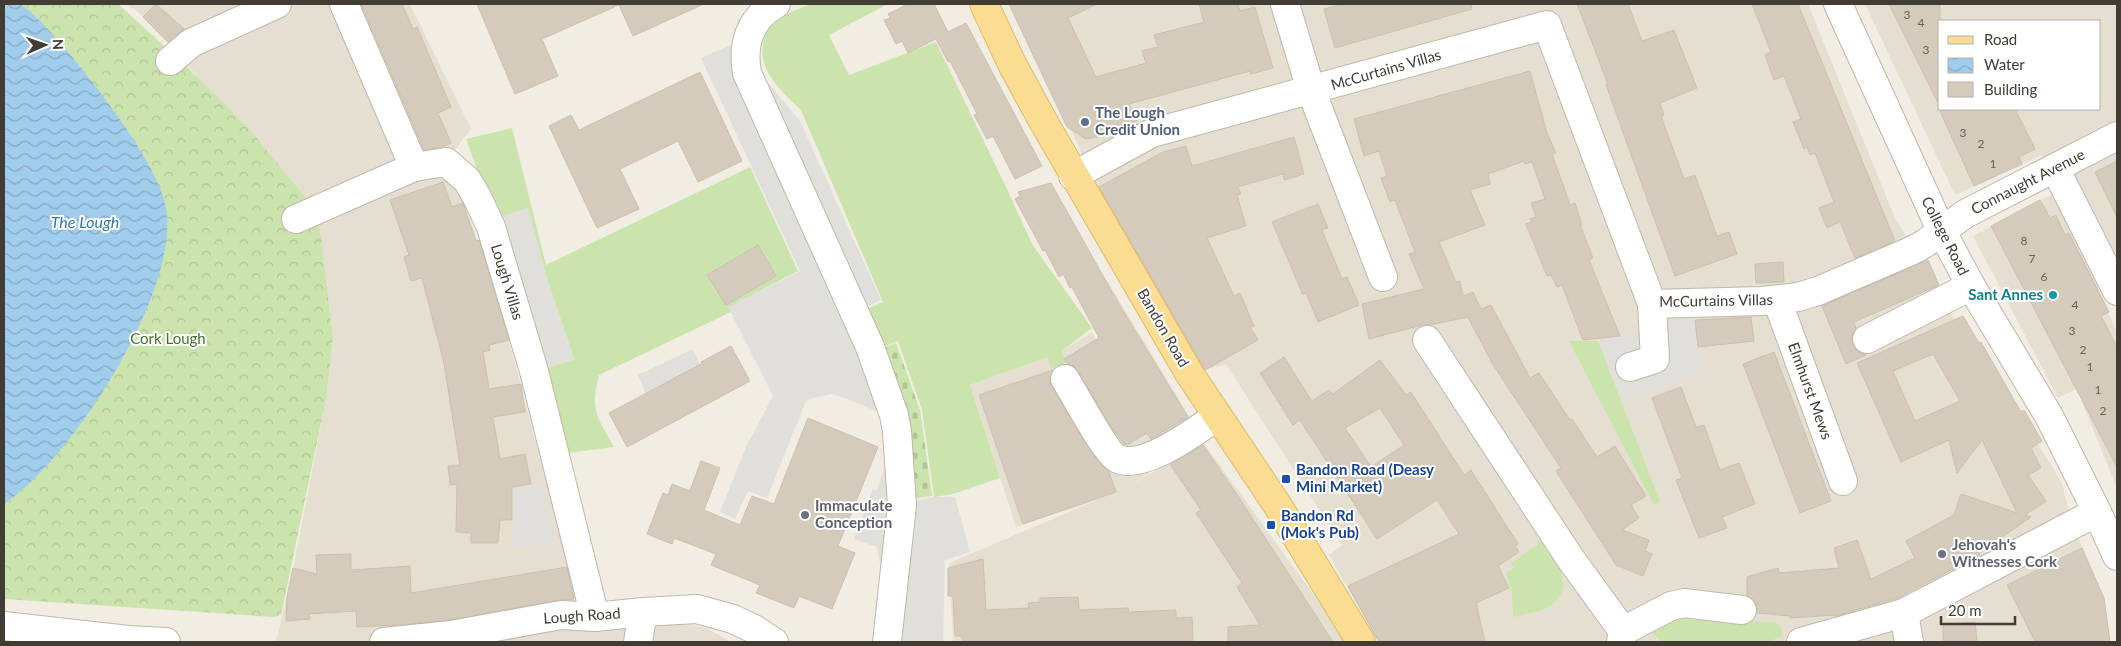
<svg xmlns="http://www.w3.org/2000/svg" width="2121" height="646" viewBox="0 0 2121 646" font-family="Lato,sans-serif">
	<defs>
		<pattern id="forest-crowns" width="20" height="18" patternUnits="userSpaceOnUse" patternTransform="scale(1.25)"><rect width="20" height="18" fill="#cbe4ad"/><path d="M2 6a3 3 0 1 1 6 0M12 15a3 3 0 1 1 6 0" fill="none" stroke="#b0c495"/></pattern>
		<pattern id="cemetery-stones" width="16" height="16" patternUnits="userSpaceOnUse" patternTransform="scale(1.25)"><rect width="16" height="16" fill="#cbe4ad"/><path d="M2 7V4a2 2 0 0 1 4 0v3zM10 15v-3a2 2 0 0 1 4 0v3z" fill="#b0c495"/></pattern>
		<pattern id="water-waves" width="16" height="10" patternUnits="userSpaceOnUse" patternTransform="scale(1.25)"><rect width="16" height="10" fill="#a1cdec"/><path d="M0 5q4-4 8 0t8 0" fill="none" stroke="#85a8c0"/></pattern>
	</defs>
	<rect width="100%" height="100%" fill="#f1ede3"/>
	<g fill="#e5dfd1" fill-rule="evenodd">
		<polygon points="126,4 410,4 471,129 453,152 454,175 472,225 493,295 501,311 542,466 584,600 708,629 731,642 276,642 294,565 326,399 333,338 318,214 243,122 206,87 176,51 138,12"/>
		<polygon points="1020,4 1808,4 1895,218 1959,327 1972,334 2063,485 2065,497 2082,548 2105,609 2108,642 1378,642 1329,555 1342,545 1226,364 1202,371 1131,243 1099,192 1049,80"/>
		<path d="M1865,4h252v301l-55,-105 55,133v35l-35,18 35,-15v118l-40,-100 -19,9 -85,-162 85,-45 -16,-36 -87,40zM1940,21h160v88h-160z"/>
		<polygon points="1108,282 1201,436 1132,485 1203,442 1348,642 953,642 949,563 1100,499 1016,527 970,385 1048,357 1056,369 1066,363 1062,351 1092,332 1097,341"/>
	</g>
	<g fill="#cbe4ad">
		<path d="M811,4h77l-59,31 20,40 87,-33 71,147 25,55 60,84 -30,23 4,12 -15,6 -3,-12 -78,28 30,93 -47,16 -19,3 -12,-87 -24,-69 -15,6 -14,-39 14,-6 -82,-192c-19,-19 -43,-38 -38,-67 1,-7 3,-13 7,-18 7,-8 31,-17 41,-21z"/>
		<path d="M512,128l34,137 204,-98 48,104 -69,36 2,5 -132,63c-9,36 -2,42 15,72l-53,7 -17,-85 30,-10 -25,-74 -54,-66 -29,-80z"/>
		<polygon points="1569,341 1598,341 1660,502 1654,505"/>
		<path d="M1541,542c6,8 13,16 18,25 3,6 4,13 4,19 -3,24 -31,27 -50,31l-1,-26 -6,-18 8,-5 -3,-5z"/>
		<path d="M1678,617l14,3 80,2c7,1 10,5 11,13l-14,7h-107l-10,-9 3,-5z"/>
	</g>
	<polygon fill="url(#forest-crowns)" points="4,4 118,4 182,62 246,125 318,213 333,338 326,399 281,615 273,617 4,599"/>
	<polygon fill="url(#cemetery-stones)" points="896,343 920,410 932,496 917,498 902,397 884,348"/>
	<g fill="#e1dfdc">
		<polygon points="735,43 800,121 881,300 866,307 900,399 916,501 934,497 955,497 970,552 945,560 943,642 894,642 877,547 854,539 873,489 877,490 892,446 881,413 845,398 831,394 812,398 806,401 767,498 748,491 735,519 720,512 746,447 773,396 728,307 800,271 701,58"/>
		<polygon points="528,208 549,285 574,360 544,369 498,217"/>
		<polygon points="1694,320 1696,347 1705,370 1623,402 1605,356 1603,340 1646,333 1659,323"/>
		<polygon points="693,349 703,371 647,396 638,375"/>
		<polygon points="542,484 556,536 550,537 551,545 513,547 514,489"/>
	</g>
	<path fill="url(#water-waves)" d="M4,4c4,0 11,-2 15,0 13,4 53,52 63,65 26,33 74,95 83,135 20,81 -94,257 -161,300z"/>
	<g fill="#d5cbbc" stroke="#ccc0ad" fill-rule="evenodd">
		<polygon points="156,4 184,29 168,42 143,17"/>
		<polygon points="361,4 402,4 413,29 417,27 451,107 438,113 451,143 442,147 424,150"/>
		<polygon points="477,4 704,4 633,36 619,5 542,39 558,76 515,94"/>
		<polygon points="908,4 934,4 948,32 966,23 1042,166 1015,179 993,136 987,139 974,115 977,114 950,61 948,62 936,39 908,53 902,41 896,44 884,20 890,18 888,14"/>
		<polygon points="1009,4 1097,4 1068,18 1096,77 1146,63 1142,51 1158,47 1154,35 1204,22 1199,4 1238,4 1240,11 1255,7 1273,68 1251,74 1250,71 1129,104 1137,121 1103,136 1086,139 1067,127"/>
		<polygon points="1344,4 1471,4 1472,9 1335,48 1324,9"/>
		<polygon points="1577,4 1628,4 1642,41 1674,30 1697,88 1660,103 1664,115 1661,116 1684,179 1695,175 1717,236 1729,232 1737,254 1675,276 1606,85 1608,84"/>
		<polygon points="1752,4 1798,4 1895,241 1855,258 1840,222 1827,228 1819,208 1834,202 1815,153 1810,155 1807,147 1804,149 1793,122 1801,119 1784,76 1774,80 1765,55 1771,52"/>
		<polygon points="1889,4 1940,4 1940,107 1902,30"/>
		<polygon points="1530,71 1547,133 1556,153 1552,154 1570,205 1575,203 1582,225 1580,225 1593,258 1589,260 1620,336 1583,340 1562,285 1557,287 1551,275 1547,276 1526,224 1532,222 1530,219 1536,217 1531,203 1545,199 1532,162 1525,164 1524,161 1488,174 1490,184 1470,190 1485,225 1439,242 1456,282 1460,281 1463,296 1473,292 1481,309 1491,305 1530,378 1539,373 1570,420 1572,419 1597,457 1615,446 1646,496 1631,505 1639,518 1622,530 1649,540 1645,551 1652,554 1643,576 1616,565 1556,471 1561,468 1492,363 1468,317 1430,325 1426,324 1369,339 1362,304 1424,289 1409,254 1415,252 1395,200 1390,202 1381,178 1387,176 1379,151 1364,156 1354,119"/>
		<polygon points="700,72 742,161 698,182 678,141 620,169 639,209 597,228 549,126 571,115 579,130"/>
		<polygon points="1939,109 2015,109 2035,149 2019,157 2022,164 1974,186"/>
		<polygon points="1294,137 1304,174 1284,180 1283,174 1238,187 1241,194 1237,195 1246,226 1207,238 1234,296 1240,293 1254,326 1250,327 1258,340 1205,370 1099,187 1163,152 1186,146 1192,166"/>
		<polygon points="2117,161 2117,217 2095,172"/>
		<polygon points="443,182 452,207 463,203 476,241 479,240 509,340 489,345 490,350 483,352 489,389 521,384 525,412 493,417 500,459 525,454 531,484 512,487 512,520 500,520 498,543 471,543 471,533 456,532 457,484 450,485 448,466 460,465 444,363 422,278 411,281 404,257 409,255 390,200"/>
		<polygon points="1051,183 1120,306 1188,417 1151,439 1147,433 1127,445 1124,444 1111,427 1078,371 1073,366 1068,364 1064,359 1099,338 1072,287 1070,288 1063,274 1059,277 1045,250 1043,251 1015,199 1020,196 1018,192"/>
		<polygon points="2040,200 2050,218 2056,215 2065,235 2069,233 2109,312 2101,316 2117,347 2117,467 1991,226"/>
		<polygon points="1318,204 1328,228 1322,230 1342,279 1347,277 1359,305 1318,322 1306,293 1303,295 1272,222"/>
		<polygon points="758,245 776,276 726,305 707,275"/>
		<polygon points="1928,260 1939,285 1854,322 1856,328 1851,338 1853,346 1858,352 1866,355 1846,364 1822,306"/>
		<polygon points="1783,262 1784,282 1756,283 1755,264"/>
		<path d="M1963,316l16,27 2,-1 40,70 3,-2 18,31 -11,7 10,20 -13,7 18,26 -21,14 6,2 -52,36 1,2 -82,43 -59,17 -49,3v-2l-33,-3 -1,-10 -9,-7v-19l31,-9 1,5 60,-5 -5,-20 23,-8 14,39 44,-21 -9,-17 48,-26 7,-21 56,19 -35,-73 -25,33 -8,-33 -48,22 -44,-99zM1933,354l27,47 -45,20 -22,-50z"/>
		<polygon points="1751,317 1754,341 1698,347 1695,320"/>
		<polygon points="731,346 750,381 627,447 609,413 703,363 701,362"/>
		<polygon points="1774,352 1831,501 1800,513 1743,364"/>
		<path d="M1284,357l28,44 17,-11 4,4 47,-34 26,35 5,-3 53,83 7,-5 47,74 -3,2 4,6 -21,14 11,22 -33,15 9,39h-106l-31,-56 111,-52 -22,-34 -60,39 -77,-119 -7,5 -33,-52zM1380,408l24,37 -33,22 -26,-39z"/>
		<polygon points="1053,370 1049,379 1052,387 1093,455 1109,472 1116,492 1023,524 979,395"/>
		<polygon points="1681,387 1696,427 1704,425 1720,470 1739,463 1755,504 1722,517 1727,528 1699,538 1676,480 1682,478 1652,398"/>
		<polygon points="808,418 878,447 838,546 855,553 832,609 799,596 794,608 756,593 760,585 711,565 716,554 674,538 672,544 647,534 663,493 668,495 672,484 690,491 701,461 720,468 704,510 740,525 752,496 774,504"/>
		<polygon points="1203,445 1240,499 1333,642 1228,642 1228,627 1260,625 1237,587 1242,583 1196,513 1201,510 1170,464"/>
		<polygon points="2082,548 2104,598 2110,642 2035,642 2007,585"/>
		<polygon points="351,554 351,570 410,566 411,593 567,567 574,599 558,600 449,620 399,625 357,627 356,611 309,614 310,619 286,621 287,597 293,568 317,574 316,555"/>
		<polygon points="983,559 986,610 1029,608 1028,603 1040,602 1040,598 1078,597 1079,610 1128,608 1129,612 1176,610 1176,618 1192,617 1193,642 963,642 962,636 955,636 953,596 948,596 948,568"/>
		<polygon points="1975,622 1977,642 1943,642 1943,624"/>
	</g>
	<g fill="none" stroke-linecap="round" stroke-linejoin="round">
		<defs>
			<g id="minor">
				<polyline points="344,4 414,167 446,162 467,180 477,197 491,227 534,371 595,617"/>
				<path d="M776,4c-27,15 -34,41 -29,69l123,274 24,68 3,16 5,74 -15,137"/>
				<polyline points="1285,4 1311,90 1383,277"/>
				<polyline points="1838,4 1941,230 1971,286 2049,416 2097,512 2117,556"/>
				<polyline points="170,61 191,43 277,4"/>
				<polyline points="2055,168 2117,291"/>
				<polyline points="1073,176 1152,133 1547,25 1652,304 1762,301 1798,297 1818,291 1911,251 1924,244 1965,214 2117,136"/>
				<polyline points="296,219 414,167"/>
				<polyline points="1777,300 1843,481"/>
				<polyline points="1867,339 1971,286"/>
				<polyline points="1427,340 1570,558 1623,631 1621,642"/>
				<polyline points="1630,367 1655,359 1652,304"/>
				<path d="M1065,379c9,14 41,75 53,80 26,11 78,-28 99,-43"/>
				<polyline points="1904,613 1909,642"/>
				<polyline points="4,626 128,640 166,642"/>
				<polyline points="1623,631 1671,606 1684,603 1742,610"/>
				<polyline points="384,642 451,635 561,615 595,617 643,612 697,609 733,619 754,629 774,642"/>
				<polyline points="638,642 643,612"/>
				<polyline points="1801,642 1904,613 2097,512"/>
			</g>
			<polyline id="major" points="984,4 1012,64 1043,121 1189,373 1278,506 1361,642"/>
		</defs>
		<use href="#minor" stroke="#bfb7a9" stroke-width="30"/>
		<use href="#major" stroke="#deba64" stroke-width="30"/>
		<use href="#minor" stroke="#fff" stroke-width="28"/>
		<use href="#major" stroke="#fadd93" stroke-width="28"/>
	</g>
	<circle fill="#5c6f8a" stroke="#fff" stroke-width="2" cx="1085" cy="122" r="5"/>
	<circle fill="#0f9aa8" stroke="#fff" stroke-width="2" cx="2053" cy="295" r="5"/>
	<g fill="#1a4fb4" stroke="#fff" stroke-width="2">
		<rect x="1281" y="474" width="10" height="10" rx="2.5"/>
		<rect x="1266" y="520" width="10" height="10" rx="2.5"/>
	</g>
	<g fill="#6b7280" stroke="#fff" stroke-width="2">
		<circle cx="805" cy="515" r="5"/>
		<circle cx="1942" cy="554" r="5"/>
	</g>
	<g text-anchor="middle" stroke-width="4" stroke-linejoin="round" paint-order="stroke">
		<g font-size="12" fill="#676056">
			<text x="1907" y="19">3</text>
			<text x="1921" y="27">4</text>
			<text x="1926" y="54">3</text>
			<text x="1963" y="137">3</text>
			<text x="1981" y="148">2</text>
			<text x="1993" y="168">1</text>
			<text x="2024" y="245">8</text>
			<text x="2032" y="263">7</text>
			<text x="2044" y="281">6</text>
			<text x="2075" y="309">4</text>
			<text x="2072" y="335">3</text>
			<text x="2083" y="354">2</text>
			<text x="2090" y="371">1</text>
			<text x="2098" y="394">1</text>
			<text x="2103" y="415">2</text>
		</g>
		<g font-size="15" fill="#423d34" stroke="#fff">
			<text transform="translate(1386 70) rotate(-16)" y="5">McCurtains Villas</text>
			<text transform="translate(2028 182) rotate(-27)" y="5">Connaught Avenue</text>
			<text transform="translate(1945 236) rotate(63)" y="5">College Road</text>
			<text transform="translate(507 282) rotate(73)" y="5">Lough Villas</text>
			<text transform="translate(1716 301) rotate(-1)" y="5">McCurtains Villas</text>
			<text transform="translate(1163 328) rotate(60)" y="5">Bandon Road</text>
			<text transform="translate(1810 391) rotate(70)" y="5">Elmhurst Mews</text>
			<text transform="translate(582 616) rotate(-4)" y="5">Lough Road</text>
		</g>
		<g font-size="15" font-weight="bold" fill="#4e5e75" stroke="#fff" text-anchor="start">
			<text x="1095" y="118">The Lough<tspan x="1095" dy="17">Credit Union</tspan></text>
		</g>
		<g font-size="15" font-weight="bold" fill="#0d838f" stroke="#fff" text-anchor="end">
			<text x="2043" y="300">Sant Annes</text>
		</g>
		<g font-size="15" fill="#45712a" stroke="#fff">
			<text x="168" y="344">Cork Lough</text>
		</g>
		<g font-size="15" font-weight="bold" fill="#164399" stroke="#fff" text-anchor="start">
			<text x="1296" y="475">Bandon Road (Deasy<tspan x="1296" dy="17">Mini Market)</tspan></text>
			<text x="1281" y="521">Bandon Rd<tspan x="1281" dy="17">(Mok's Pub)</tspan></text>
		</g>
		<g font-size="15" font-weight="bold" fill="#5b616d" stroke="#fff" text-anchor="start">
			<text x="815" y="511">Immaculate<tspan x="815" dy="17">Conception</tspan></text>
			<text x="1952" y="550">Jehovah's<tspan x="1952" dy="17">Witnesses Cork</tspan></text>
		</g>
		<g font-size="16" font-style="italic" fill="#3276a9" stroke="#fff">
			<text x="85" y="228">The Lough</text>
		</g>
	</g>
	<rect width="2121" height="646" fill="none" stroke="#423d34" stroke-width="10"/>
	<rect x="1938" y="20" width="162" height="90" fill="#ffffff" stroke="#b3b1ae"/>
	<rect x="1948" y="36" width="25" height="8" fill="#fadd93" stroke="#b3b1ae"/>
	<text x="1984" y="45" font-size="15" fill="#423d34">Road</text>
	<rect x="1948" y="58" width="25" height="15" fill="url(#water-waves)" stroke="#b3b1ae"/>
	<text x="1984" y="70" font-size="15" fill="#423d34">Water</text>
	<rect x="1948" y="82" width="25" height="15" fill="#d5cbbc" stroke="#b3b1ae"/>
	<text x="1984" y="95" font-size="15" fill="#423d34">Building</text>
	<g transform="translate(45 45) rotate(88)" stroke="#ffffff" stroke-width="4" paint-order="stroke">
	<path d="M0-4L9 19L0 12L-9 19Z" fill="#423d34"/>
	<text y="-8" font-size="14" font-weight="bold" text-anchor="middle" fill="#423d34">N</text>
	</g>
	<path d="M1941 616v8h74v-8" fill="none" stroke="#423d34" stroke-width="2.5"/>
	<text x="1948" y="616" font-size="15" fill="#423d34" stroke="#ffffff" stroke-width="4" paint-order="stroke">20 m</text>
</svg>
